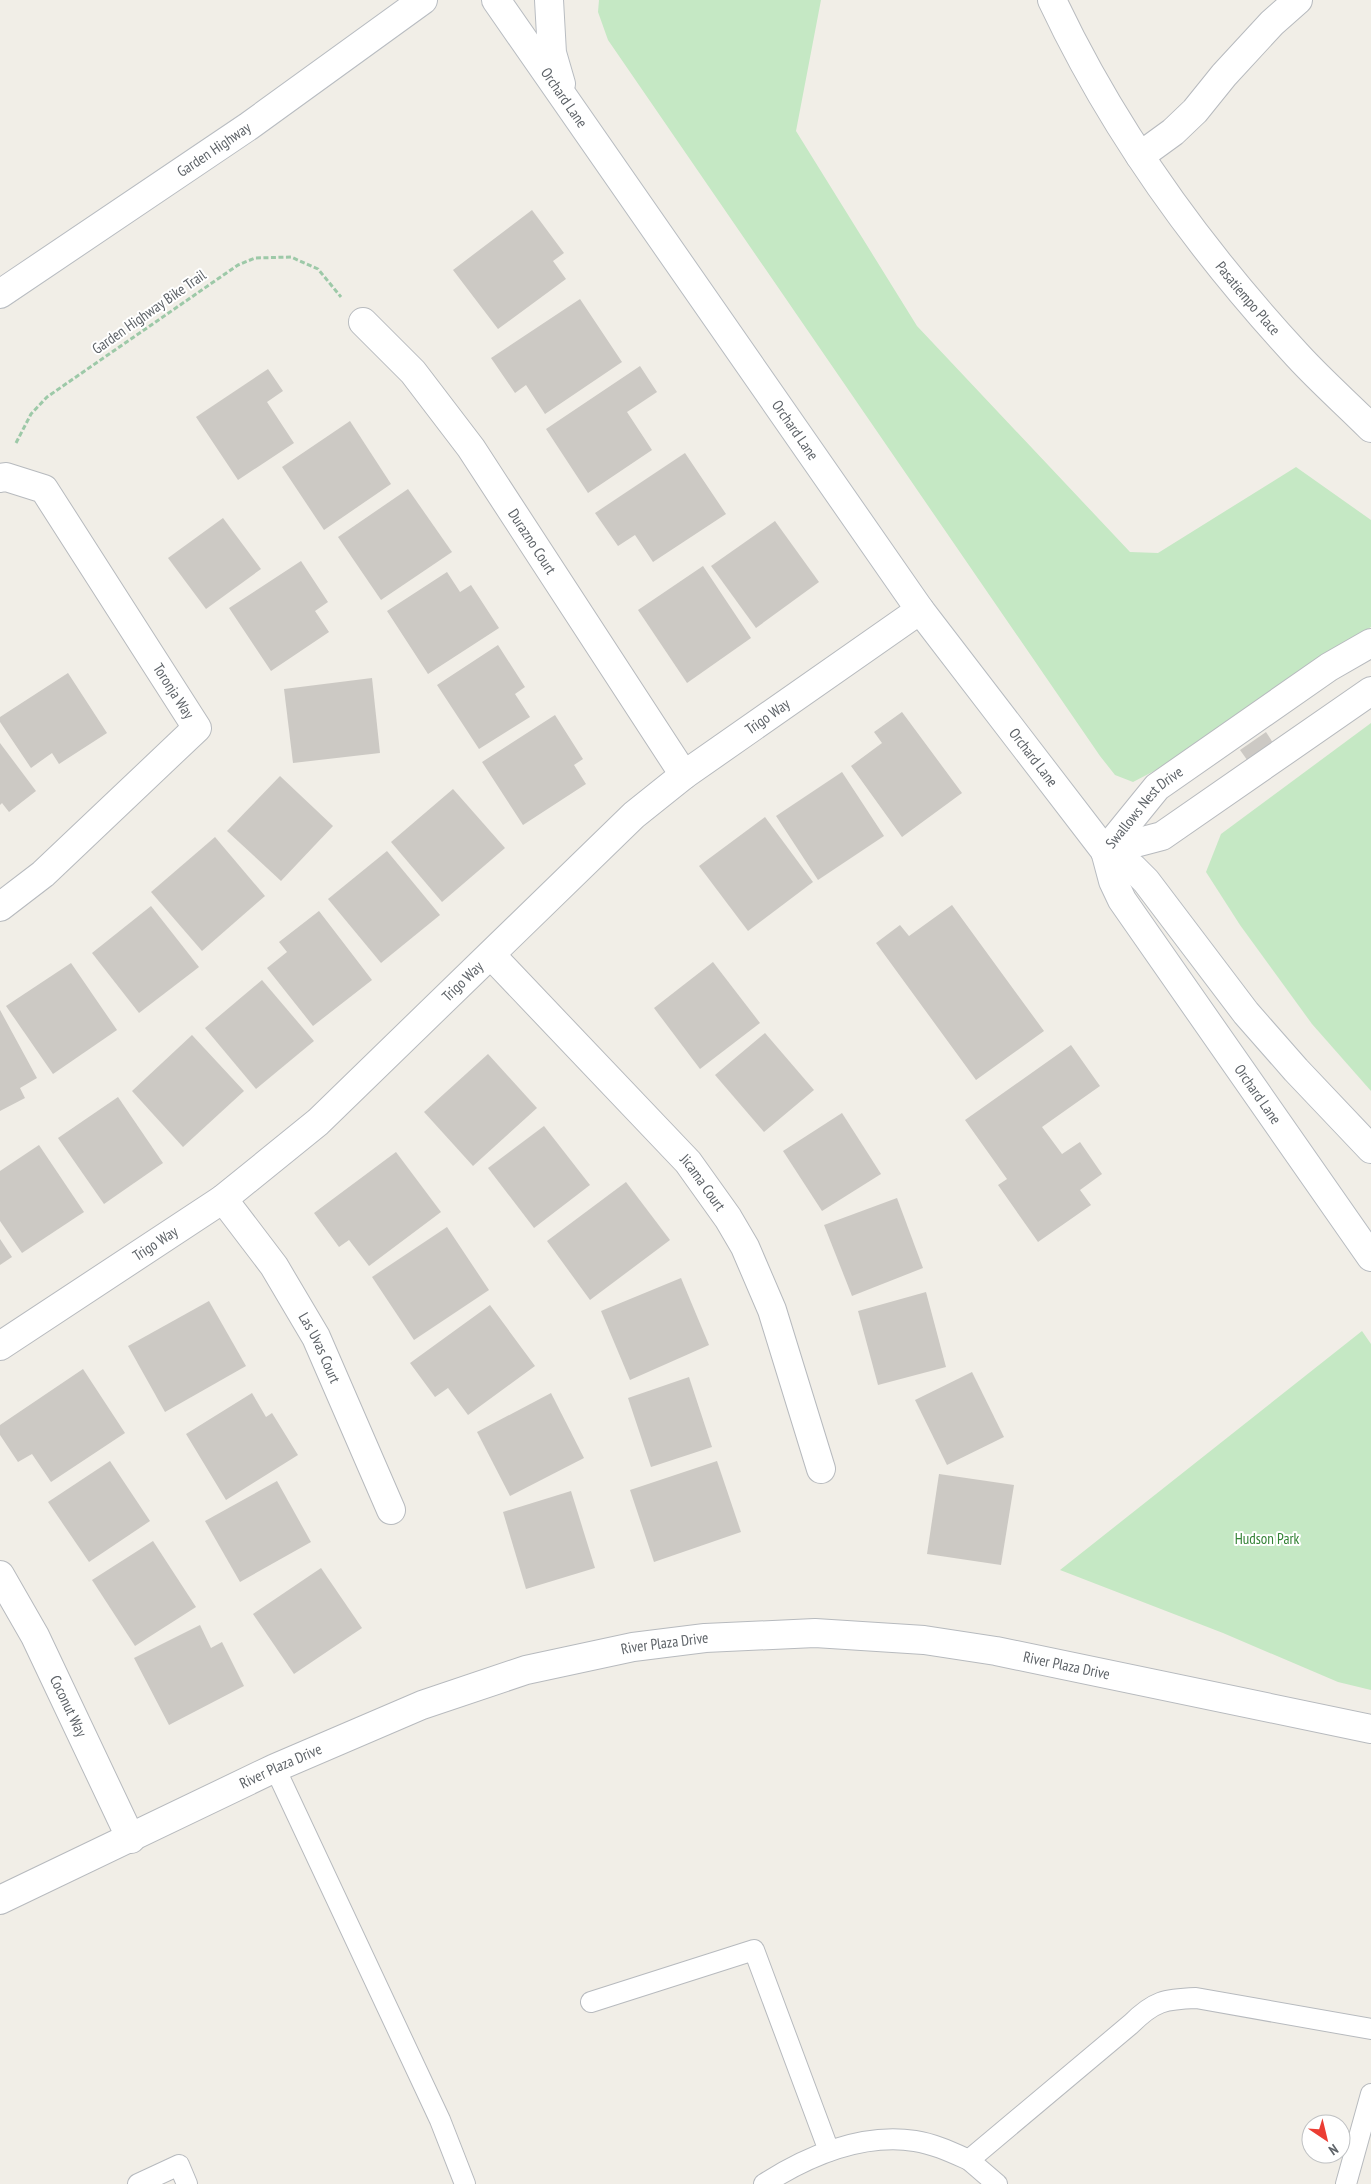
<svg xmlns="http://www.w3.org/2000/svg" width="1371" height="2184" viewBox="0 0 1371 2184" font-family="'PT Sans Narrow',sans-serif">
	<rect width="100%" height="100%" fill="#f1eee7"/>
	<g fill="#c5e8c4">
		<polygon points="599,0 821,0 796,131 917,326 1130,552 1158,553 1296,467 1371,520 1371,627 1158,769 1133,782 1115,775 1100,756 608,40 598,12"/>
		<polygon points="1371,723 1371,1091 1312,1024 1240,925 1206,872 1221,834"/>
		<polygon points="1362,1331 1371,1344 1371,1690 1338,1682 1223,1633 1060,1570"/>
	</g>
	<g fill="#ccc9c4">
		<polygon points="532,210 564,253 553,261 566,279 498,329 453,270"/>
		<polygon points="580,299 622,362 545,414 526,385 515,393 491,358"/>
		<polygon points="640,366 657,392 627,412 652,450 588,493 546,429"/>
		<polygon points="268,369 283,391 267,402 294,443 238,480 196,417"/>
		<polygon points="350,421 391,484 324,530 282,467"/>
		<polygon points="685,453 726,514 653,562 635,535 618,546 595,513"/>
		<polygon points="408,489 452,552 381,600 338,537"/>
		<polygon points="223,518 261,569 206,609 168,558"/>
		<polygon points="775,521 819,582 756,628 711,566"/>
		<polygon points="301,561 328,602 315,611 329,632 271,671 229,608"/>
		<polygon points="703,566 751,638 687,683 638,610"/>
		<polygon points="447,572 460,592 471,585 499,628 428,674 387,611"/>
		<polygon points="498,645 525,687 515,694 530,717 479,749 437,685"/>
		<polygon points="68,673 107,733 59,764 52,753 31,768 0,722 0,717"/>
		<polygon points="372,678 380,753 293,763 284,689"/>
		<polygon points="902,712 962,793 902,837 851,766 882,743 874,732"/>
		<polygon points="555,715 583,759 574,765 586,784 523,825 482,762"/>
		<polygon points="1266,732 1275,746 1250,764 1240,750"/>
		<polygon points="0,743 36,791 9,812 2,803 0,805"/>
		<polygon points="842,772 884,836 818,880 776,816"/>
		<polygon points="280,776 333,826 281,881 227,831"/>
		<polygon points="453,789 505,848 442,902 391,842"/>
		<polygon points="765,817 813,882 748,931 699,866"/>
		<polygon points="215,837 265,896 202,951 151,892"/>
		<polygon points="387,851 440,915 381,963 328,899"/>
		<polygon points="952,905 1044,1031 976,1080 876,943 900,925 909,936"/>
		<polygon points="151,906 199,967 139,1013 92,953"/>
		<polygon points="319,911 372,980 313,1026 267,968 287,952 279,942"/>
		<polygon points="713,962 760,1023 700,1069 654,1008"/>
		<polygon points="71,963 117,1030 53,1074 6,1006"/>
		<polygon points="262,980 314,1041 256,1089 205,1028"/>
		<polygon points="0,1010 37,1078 20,1088 25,1098 0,1111"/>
		<polygon points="765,1033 814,1090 764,1132 715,1075"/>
		<polygon points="192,1035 244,1091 183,1147 132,1091"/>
		<polygon points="1071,1045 1100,1086 1042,1127 1062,1154 1080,1142 1102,1174 1080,1190 1091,1205 1038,1242 998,1185 1007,1179 965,1120"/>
		<polygon points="488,1054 537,1108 473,1166 424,1112"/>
		<polygon points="118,1097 163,1163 104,1204 58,1138"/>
		<polygon points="842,1113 881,1174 822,1211 783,1151"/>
		<polygon points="544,1126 590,1185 534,1228 488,1168"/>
		<polygon points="39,1145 84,1212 22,1253 0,1221 0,1171"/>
		<polygon points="396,1152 441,1212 369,1266 349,1240 339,1247 314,1213"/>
		<polygon points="626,1182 670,1240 590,1300 547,1241"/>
		<polygon points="897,1198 923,1268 852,1296 824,1225"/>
		<polygon points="447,1227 489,1290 414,1340 372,1277"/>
		<polygon points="0,1239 12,1257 0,1265"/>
		<polygon points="681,1278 709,1345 630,1380 601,1311"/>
		<polygon points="926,1292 946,1367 878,1385 858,1311"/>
		<polygon points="209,1301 246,1366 165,1412 128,1346"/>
		<polygon points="490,1305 535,1366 468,1415 448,1388 435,1397 410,1363"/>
		<polygon points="83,1369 125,1433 51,1482 32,1454 18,1462 0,1435 0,1425"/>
		<polygon points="972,1372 1004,1437 947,1465 915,1400"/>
		<polygon points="689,1377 712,1447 651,1467 628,1398"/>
		<polygon points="252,1393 266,1417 272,1413 298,1455 226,1500 186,1434"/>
		<polygon points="551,1393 584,1458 510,1496 477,1432"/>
		<polygon points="110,1461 150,1521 89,1562 48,1502"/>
		<polygon points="717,1461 741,1532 654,1562 630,1490"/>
		<polygon points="939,1474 1014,1485 1001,1565 927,1554"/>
		<polygon points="277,1481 311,1542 240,1582 205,1521"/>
		<polygon points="571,1491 595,1568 526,1589 503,1512"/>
		<polygon points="153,1541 196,1607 135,1646 92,1580"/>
		<polygon points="321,1568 362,1628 294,1674 253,1614"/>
		<polygon points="200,1625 211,1648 222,1642 244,1686 169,1725 134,1658"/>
	</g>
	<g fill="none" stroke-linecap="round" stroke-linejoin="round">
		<defs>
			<g id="lane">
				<polyline points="275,1768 440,2120 465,2184"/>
				<polyline points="591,2002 754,1950 829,2151"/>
				<polyline points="969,2160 997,2184"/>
				<polyline points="138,2184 179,2165 187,2184"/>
				<path d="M764,2184c44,-28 98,-51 151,-43 19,3 36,11 54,19l162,-136c23,-23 34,-25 65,-26l175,31"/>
				<polyline points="1346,2184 1371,2094"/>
			</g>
			<g id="street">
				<path id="s1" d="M1052,0c61,130 149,251 246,356 23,25 49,48 73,72"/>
				<polyline points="1140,156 1173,132 1195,111 1224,75 1272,23 1298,0"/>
				<path id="s2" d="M363,322l50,50 58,76 213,327"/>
				<path id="s3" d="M0,478l6,-1 38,12 153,239 -154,146 -43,33"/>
				<path id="s4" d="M1105,851l52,-64 172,-120 42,-24"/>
				<polyline points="1105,851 1162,836 1371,691"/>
				<path id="s5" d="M491,955l197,207 40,56 17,29 27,63 49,159"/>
				<path id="s6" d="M223,1199l51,67 42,71 75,173"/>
				<path id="s7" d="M0,1346l223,-147 95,-77 316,-307 50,-40 236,-165"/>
				<path id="s8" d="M0,1575l35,61 96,203"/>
				<path id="s9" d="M0,1900l275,-132 147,-63 104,-35 107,-23 72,-9 110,-5 109,7 72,11 375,78"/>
			</g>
			<g id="secondary">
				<path id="s10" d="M496,0l424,610 185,241 28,17 13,13 100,132 50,57 75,79"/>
				<polyline points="549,0 552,53 561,84"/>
				<path id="s11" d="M0,294l249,-168 174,-126"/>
				<path id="s12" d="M1105,851l8,30 9,19 249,357"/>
			</g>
		</defs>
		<use href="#lane" stroke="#b7babe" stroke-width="22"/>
		<use href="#street" stroke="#b7babe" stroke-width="30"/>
		<use href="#secondary" stroke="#b8bcc1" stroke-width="30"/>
		<polyline stroke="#9dc9a8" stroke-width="3" stroke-dasharray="5 2.5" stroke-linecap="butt" points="16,443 31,414 47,397 238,265 255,258 291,257 318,269 341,297"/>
		<use href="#lane" stroke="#fff" stroke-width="20"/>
		<use href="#street" stroke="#fff" stroke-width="28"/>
		<use href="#secondary" stroke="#fff" stroke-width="28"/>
	</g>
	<g text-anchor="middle" stroke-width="4" stroke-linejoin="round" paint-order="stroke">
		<g font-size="15" fill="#5e6368" stroke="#fff">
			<text dy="5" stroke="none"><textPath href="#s10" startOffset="119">Orchard Lane</textPath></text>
			<text dy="5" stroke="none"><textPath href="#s11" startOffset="258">Garden Highway</textPath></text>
			<text dy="5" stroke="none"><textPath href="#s1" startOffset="358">Pasatiempo Place</textPath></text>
			<text transform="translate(149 312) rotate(-35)" y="5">Garden Highway Bike Trail</text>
			<text dy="5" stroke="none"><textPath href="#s10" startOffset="524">Orchard Lane</textPath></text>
			<text dy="5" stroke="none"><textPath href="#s2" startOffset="278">Durazno Court</textPath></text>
			<text dy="5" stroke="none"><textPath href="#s3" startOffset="286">Toronja Way</textPath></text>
			<text dy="5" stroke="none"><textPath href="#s7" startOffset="996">Trigo Way</textPath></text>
			<text dy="5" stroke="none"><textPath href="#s10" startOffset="929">Orchard Lane</textPath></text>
			<text dy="5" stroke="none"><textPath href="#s4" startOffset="59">Swallows Nest Drive</textPath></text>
			<text dy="5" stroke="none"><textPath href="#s7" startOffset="591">Trigo Way</textPath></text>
			<text dy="5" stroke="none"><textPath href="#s12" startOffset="289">Orchard Lane</textPath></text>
			<text dy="5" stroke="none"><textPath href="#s5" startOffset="311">Jicama Court</textPath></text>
			<text dy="5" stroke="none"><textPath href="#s7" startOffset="186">Trigo Way</textPath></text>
			<text dy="5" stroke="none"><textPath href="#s6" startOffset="178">Las Uvas Court</textPath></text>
			<text dy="5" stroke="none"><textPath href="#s9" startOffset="716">River Plaza Drive</textPath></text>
			<text dy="5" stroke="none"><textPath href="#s9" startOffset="1121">River Plaza Drive</textPath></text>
			<text dy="5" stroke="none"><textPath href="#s8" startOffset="148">Coconut Way</textPath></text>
			<text dy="5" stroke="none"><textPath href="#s9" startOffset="311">River Plaza Drive</textPath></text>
		</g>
		<g font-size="15" fill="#338235" stroke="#fff">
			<text x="1267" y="1544">Hudson Park</text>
		</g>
	</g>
	<g transform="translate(1326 2139) rotate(145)"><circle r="24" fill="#ffffff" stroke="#bfc1c3"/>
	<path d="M0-4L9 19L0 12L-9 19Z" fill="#eb3d33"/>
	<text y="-8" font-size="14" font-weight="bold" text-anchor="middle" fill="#5e6368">N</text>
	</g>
</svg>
